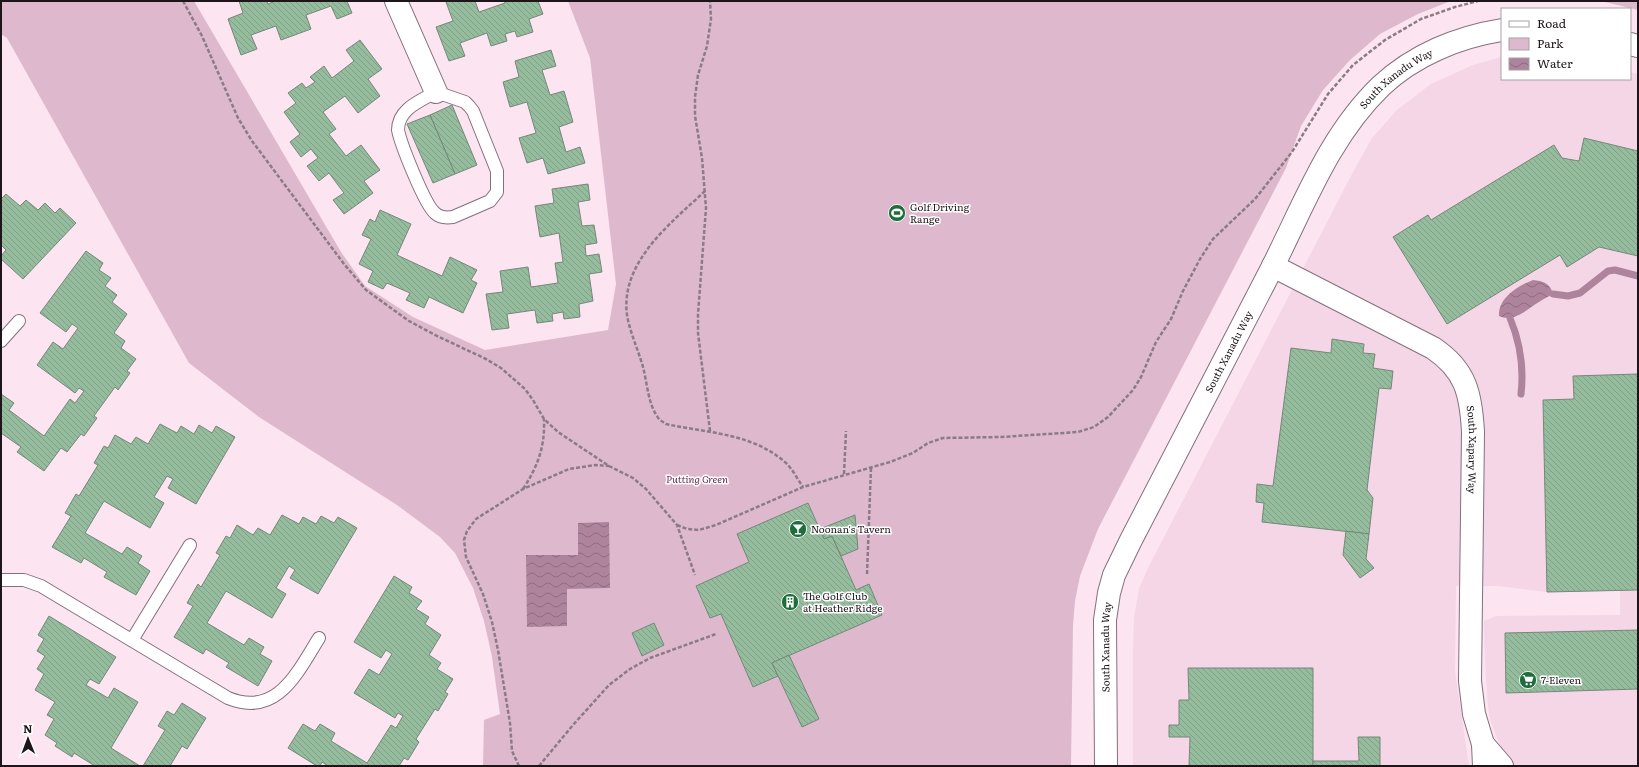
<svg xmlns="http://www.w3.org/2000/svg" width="1639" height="767" viewBox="0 0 1639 767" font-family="Literata,serif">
	<defs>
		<pattern id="water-waves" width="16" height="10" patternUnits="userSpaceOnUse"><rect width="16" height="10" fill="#ae849c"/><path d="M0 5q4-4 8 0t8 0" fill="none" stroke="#8d6b7e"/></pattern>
		<pattern id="building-back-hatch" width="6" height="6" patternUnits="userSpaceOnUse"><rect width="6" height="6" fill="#94bc9d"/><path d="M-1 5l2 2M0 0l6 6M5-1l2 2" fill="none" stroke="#7fa187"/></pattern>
	</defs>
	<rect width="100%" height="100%" fill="#fce4f1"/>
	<polygon fill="#f4d6e7" points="1502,57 1502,79 1630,79 1630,72 1638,74 1638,766 1507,766 1490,719 1488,706 1485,663 1484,621 1496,616 1620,615 1620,590 1547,592 1498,586 1456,586 1455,671 1469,766 1133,766 1133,654 1134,617 1139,589 1148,568 1352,174 1372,138 1397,110 1431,84 1473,65"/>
	<g fill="#deb9ce">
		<polygon points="1,1 194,1 341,252 365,286 413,317 485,350 608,330 616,284 590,58 568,1 1451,1 1418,14 1380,34 1350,60 1323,90 1301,126 1286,168 1098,529 1080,576 1075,601 1073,625 1071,766 483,766 484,720 500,714 492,657 484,621 473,588 455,553 440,537 397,505 259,417 189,363 7,38 1,34"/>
		<polygon points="1601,1 1638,1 1638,10"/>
	</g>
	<g fill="url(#water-waves)">
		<path d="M1533,280c10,1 17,3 20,14 -5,3 -10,5 -14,8 -12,7 -25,21 -40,14 -1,-18 19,-30 34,-36z"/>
		<polygon points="609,522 610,588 567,589 567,626 527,627 526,555 578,555 578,523"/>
	</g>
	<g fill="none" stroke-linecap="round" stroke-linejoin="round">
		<g stroke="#ae849c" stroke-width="7">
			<polyline points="1553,294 1568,296 1580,293 1608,271 1615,270 1638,276"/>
			<path d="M1510,318c10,24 14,50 11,76"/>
		</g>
	</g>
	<g fill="url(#building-back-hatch)" stroke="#758879">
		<polygon points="239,1 267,1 268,4 275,1 347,1 352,13 337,19 331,6 306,15 311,29 281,40 276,26 251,35 257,49 241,55 228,19 243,13"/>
		<polygon points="448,1 475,1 479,12 505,3 504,1 538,1 543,14 529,19 533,32 517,37 515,31 505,34 507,41 491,46 487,33 460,43 465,56 449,61 436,27 453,21 446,2"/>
		<polygon points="360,40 382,69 368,79 380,96 358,113 345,96 323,112 336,129 329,134 346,156 361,145 380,170 364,181 373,193 344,214 333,200 344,193 329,173 319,181 307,166 318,158 311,149 301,157 290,142 300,134 284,112 296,103 288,93 302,83 306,88 315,82 310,77 324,66 332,78 354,61 346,50"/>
		<polygon points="551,50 556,66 542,70 550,95 564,91 573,122 559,127 566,152 580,147 585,163 548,174 543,158 527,163 519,138 536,133 527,102 510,107 503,82 519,77 515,61"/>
		<polygon points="452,105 477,165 455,174 430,115"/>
		<polygon points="430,115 455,174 433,183 407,124"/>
		<polygon points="1584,138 1638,151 1638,256 1599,247 1567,267 1560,255 1447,324 1393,237 1428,215 1431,220 1554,145 1562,158 1579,161"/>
		<polygon points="588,184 590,200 578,202 582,226 594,225 597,243 585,245 586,256 599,254 602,272 589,274 593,301 579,304 580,317 564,319 563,312 552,314 553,321 537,323 535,310 507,314 509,328 492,330 486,294 503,292 500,271 528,267 531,287 558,283 555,263 563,262 559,233 540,237 535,206 554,203 552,189"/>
		<polygon points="6,194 20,206 26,200 38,210 45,203 55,213 60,208 76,223 23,279 1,259 1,256 6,250 1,245 1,199"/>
		<polygon points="380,210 411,224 397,255 442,276 450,257 477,270 471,280 477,283 463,313 429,297 424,308 406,300 410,293 387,283 383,289 368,282 373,271 359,264 371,239 362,235 370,219 375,222"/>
		<polygon points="86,251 103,263 99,270 111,278 105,286 117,295 112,302 127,314 114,333 125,341 121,348 136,359 127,371 130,373 118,390 115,387 94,416 97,418 84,436 81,434 67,452 61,448 44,471 17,452 21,447 1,433 1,394 14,403 9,410 44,436 70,399 75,403 84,391 79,388 75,393 37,365 53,342 63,349 78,328 72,324 66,332 40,313"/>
		<polygon points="1332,339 1364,344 1363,353 1375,354 1373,368 1393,371 1391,389 1379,388 1367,490 1373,498 1369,534 1262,522 1264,503 1256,502 1257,484 1273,486 1291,348 1331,353"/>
		<polygon points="1638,374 1638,590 1547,592 1543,400 1574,399 1573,376"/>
		<polygon points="160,424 177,433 181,426 194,434 199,425 212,433 216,426 235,437 196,504 168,488 173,479 167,476 154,497 164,503 150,528 104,501 85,533 122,554 127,547 142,556 138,563 150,571 136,595 104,577 107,572 84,558 81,563 52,547 71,516 65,513 76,494 79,496 98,465 94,463 104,446 108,448 115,435 131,444 136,437 148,444"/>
		<polygon points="808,503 824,539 832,536 856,590 869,584 882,615 772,663 778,676 753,687 721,614 710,618 696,586 749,562 737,534"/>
		<polygon points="282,515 299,524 303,517 316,524 321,516 334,523 338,517 357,528 318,594 290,578 295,570 289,566 276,588 286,594 272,618 226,591 207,623 244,645 249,638 264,647 260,654 272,661 258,686 226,667 229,663 206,649 203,654 174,637 193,606 187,603 198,584 201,587 220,555 216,553 226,536 230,538 237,525 253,535 258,528 270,535"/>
		<polygon points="855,515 858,549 841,556 832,536 824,539 820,529"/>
		<polygon points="1346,531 1369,534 1366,559 1374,568 1360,578 1343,555"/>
		<polygon points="394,576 412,587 409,593 422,601 416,609 429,617 425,624 441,635 429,655 441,663 437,669 453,679 445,692 448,694 438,711 435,709 416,739 419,742 408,760 404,758 399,766 328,766 322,762 320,766 317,766 288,748 303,724 315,731 320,724 335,733 331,741 367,763 391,725 396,728 403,716 398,713 395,718 354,693 369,669 379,675 392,654 386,650 381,658 354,642"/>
		<polygon points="49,616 116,657 99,684 90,679 86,685 108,698 114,688 138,702 111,748 140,766 95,766 74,753 72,757 55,746 57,743 45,735 54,719 47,715 55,702 35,690 44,674 37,669 45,656 37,651 44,639 38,635"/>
		<polygon points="654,623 664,645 642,656 632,633"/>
		<polygon points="1638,630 1638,689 1506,693 1505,633"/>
		<polygon points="789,655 819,719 802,727 772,663"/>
		<polygon points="1188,668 1313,668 1313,766 1189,766 1190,737 1169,737 1169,725 1179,725 1179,700 1189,700"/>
		<polygon points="182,703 206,718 187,749 182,746 170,766 143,766 165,730 158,726 167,711 174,715"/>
		<polygon points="1358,737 1380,737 1380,766 1313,766 1313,761 1359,761"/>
	</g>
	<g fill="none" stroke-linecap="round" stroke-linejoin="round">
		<defs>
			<g id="lane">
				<path d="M436,92l29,10 4,4 4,5 24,60v21l-7,9 -37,16c-7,1 -13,1 -18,-4 -10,-8 -34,-68 -37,-83 0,-21 22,-29 38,-38z"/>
				<polyline points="1,341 19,321"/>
				<path d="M1,580h23l17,6 187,112c49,20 69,-25 91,-60"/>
				<polyline points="132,640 190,545"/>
			</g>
			<g id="street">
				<polyline points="396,1 436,92"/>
				<polyline points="1630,44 1638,46"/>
				<path id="s1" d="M1273,266l160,82c33,22 38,46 40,84l-3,249 4,33 9,30 1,22"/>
				<polyline points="1483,744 1502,766"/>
				<path id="s2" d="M1106,766l-1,-146 4,-27 5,-18 17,-35c47,-91 94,-181 141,-272 32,-63 57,-132 109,-182 33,-31 77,-49 121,-56"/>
			</g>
		</defs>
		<use href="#lane" stroke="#84707b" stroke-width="14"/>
		<use href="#street" stroke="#84707b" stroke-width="24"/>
		<g stroke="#8b7b84" stroke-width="2.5" stroke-dasharray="4 2" stroke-linecap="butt">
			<polyline points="183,1 202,36 238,118 252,141 344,264 366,290 409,321 437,336 486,359 501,368 525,389 533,400 544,419 558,432 609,466 633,478 646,489 677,525 695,575"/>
			<path d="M705,191c-34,32 -85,71 -78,124 3,18 11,34 16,52 4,15 5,36 14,49 2,4 6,6 9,8 41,9 88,9 121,40 6,6 11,16 16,23"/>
			<polyline points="710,431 698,333 698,314 706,208 702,158 695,116 695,97 698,75 707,46 711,19 710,1"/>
			<polyline points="844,474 846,431"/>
			<path d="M523,489c15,-23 22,-42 21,-70"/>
			<polyline points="677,525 687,529 699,530 716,525 803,487 890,462 913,453 928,443 943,438 1001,437 1078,432 1094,427 1108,417 1133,390 1141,377 1156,342 1171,319 1183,291 1200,259 1213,239 1255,199 1292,152 1328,94 1353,65 1385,40 1421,19 1455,7 1478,1"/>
			<polyline points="867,574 871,468"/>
			<polyline points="519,766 512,751 510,723 498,650 492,622 483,594 466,557 464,540 467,531 476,519 523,489 569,469 595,465 609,466"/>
			<polyline points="539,766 573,725 609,685 630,669 650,658 716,634"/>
		</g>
		<use href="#lane" stroke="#fff" stroke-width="12"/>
		<use href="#street" stroke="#fff" stroke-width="22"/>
	</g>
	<defs>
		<symbol id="stadium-disc" viewBox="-11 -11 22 22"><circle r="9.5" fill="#1f6d3d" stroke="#fff"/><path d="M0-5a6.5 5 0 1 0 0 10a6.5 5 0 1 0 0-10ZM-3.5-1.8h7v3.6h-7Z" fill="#fff"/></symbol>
		<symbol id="bar-disc" viewBox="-11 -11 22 22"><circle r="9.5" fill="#1f6d3d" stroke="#fff"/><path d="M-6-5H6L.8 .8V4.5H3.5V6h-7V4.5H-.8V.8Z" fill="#fff"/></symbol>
		<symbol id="building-disc" viewBox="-11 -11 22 22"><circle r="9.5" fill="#1f6d3d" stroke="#fff"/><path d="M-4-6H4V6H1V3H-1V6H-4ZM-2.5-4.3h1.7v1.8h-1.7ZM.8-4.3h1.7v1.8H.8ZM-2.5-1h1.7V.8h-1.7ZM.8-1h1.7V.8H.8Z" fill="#fff"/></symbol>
		<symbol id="supermarket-disc" viewBox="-11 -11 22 22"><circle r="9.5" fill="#1f6d3d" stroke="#fff"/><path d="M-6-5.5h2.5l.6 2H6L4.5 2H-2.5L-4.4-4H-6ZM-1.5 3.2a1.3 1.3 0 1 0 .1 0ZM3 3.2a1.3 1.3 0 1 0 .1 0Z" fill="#fff"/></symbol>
	</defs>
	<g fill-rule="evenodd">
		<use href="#stadium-disc" x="887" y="203" width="20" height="20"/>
		<use href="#bar-disc" x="788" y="519" width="20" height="20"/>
		<use href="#building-disc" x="780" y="592" width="20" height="20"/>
		<use href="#supermarket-disc" x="1518" y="670" width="20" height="20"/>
	</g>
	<g text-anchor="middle" stroke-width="3" stroke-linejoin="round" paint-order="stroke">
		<g font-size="10" fill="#1d151a" stroke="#fff">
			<text dy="4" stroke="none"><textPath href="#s2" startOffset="767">South Xanadu Way</textPath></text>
			<text dy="4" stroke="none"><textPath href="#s2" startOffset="443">South Xanadu Way</textPath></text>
			<text dy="4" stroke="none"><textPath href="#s1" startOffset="295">South Xapary Way</textPath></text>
			<text dy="4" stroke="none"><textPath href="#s2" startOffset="119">South Xanadu Way</textPath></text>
		</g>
		<g font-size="10" fill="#1d151a" stroke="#fff" text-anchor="start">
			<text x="910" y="211">Golf Driving<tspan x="910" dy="12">Range</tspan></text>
			<text x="811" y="533">Noonan's Tavern</text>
			<text x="803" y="600">The Golf Club<tspan x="803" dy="12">at Heather Ridge</tspan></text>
			<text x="1541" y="684">7-Eleven</text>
		</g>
		<g font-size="10" font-style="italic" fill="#652f51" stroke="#fff">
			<text x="697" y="483">Putting Green</text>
		</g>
	</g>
	<rect width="1639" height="767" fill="none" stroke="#1d151a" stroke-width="4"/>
	<rect x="1501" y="8" width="130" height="72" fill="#ffffff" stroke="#a5a1a3"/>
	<rect x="1509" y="21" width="20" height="6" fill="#ffffff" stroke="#a5a1a3"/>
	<text x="1537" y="28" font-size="12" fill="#1d151a">Road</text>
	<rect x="1509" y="38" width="20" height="12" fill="#deb9ce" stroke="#a5a1a3"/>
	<text x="1537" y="48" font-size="12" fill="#1d151a">Park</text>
	<rect x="1509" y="58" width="20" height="12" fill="url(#water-waves)" stroke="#a5a1a3"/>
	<text x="1537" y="68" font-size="12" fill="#1d151a">Water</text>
	<g transform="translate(28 739) rotate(359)" stroke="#ffffff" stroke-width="3" paint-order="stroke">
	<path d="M0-3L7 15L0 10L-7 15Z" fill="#1d151a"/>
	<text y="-6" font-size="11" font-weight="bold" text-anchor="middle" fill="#1d151a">N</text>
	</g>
</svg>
